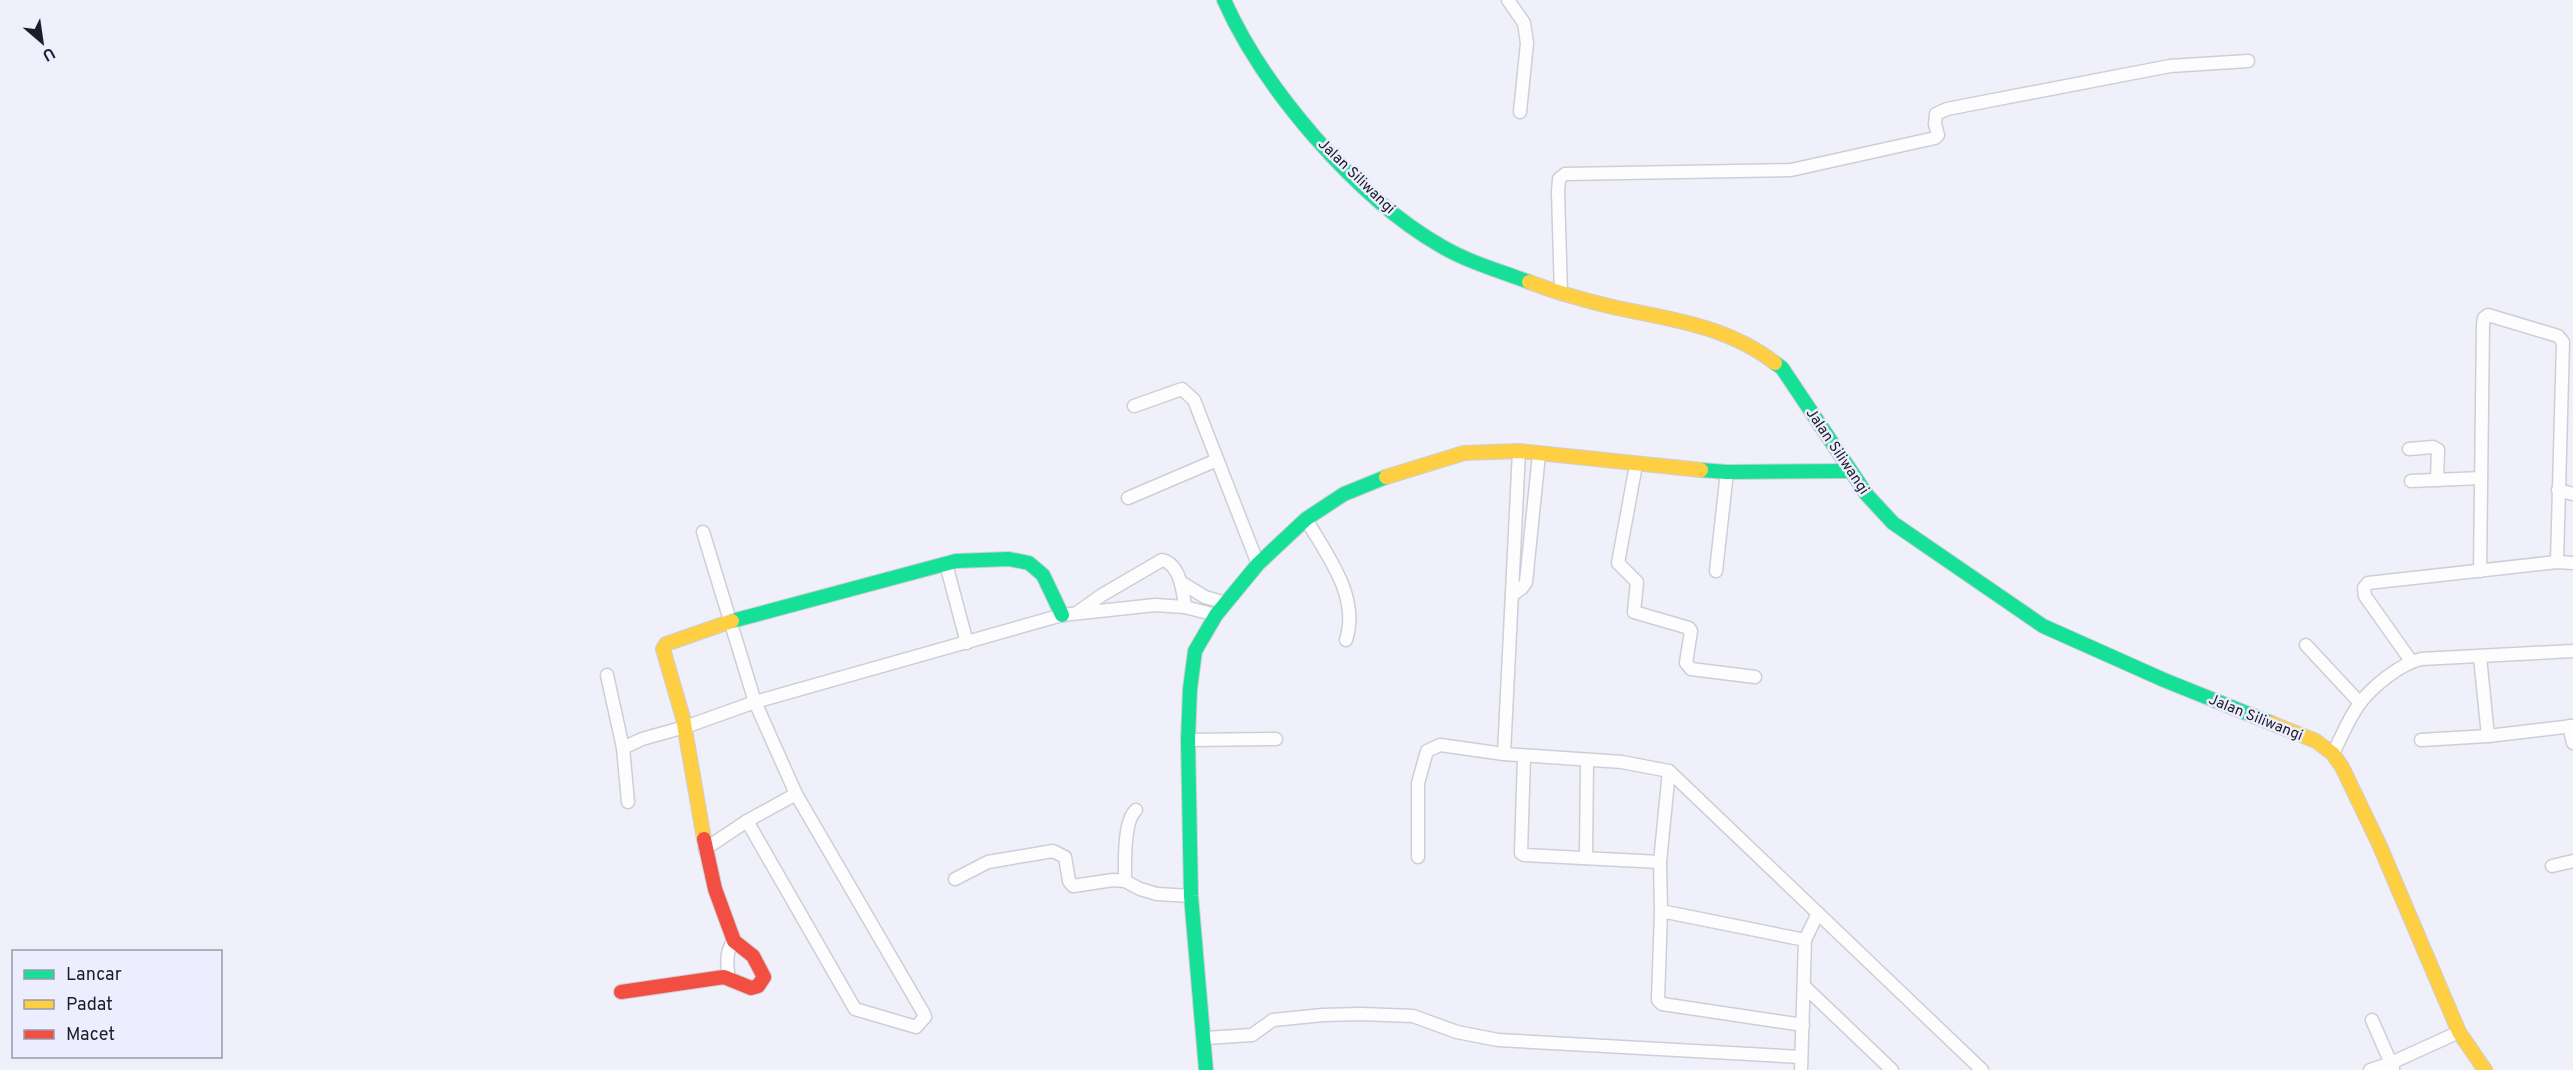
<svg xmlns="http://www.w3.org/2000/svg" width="2573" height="1070" viewBox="0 0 2573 1070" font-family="Overpass,sans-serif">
	<rect width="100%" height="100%" fill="#f0f0fa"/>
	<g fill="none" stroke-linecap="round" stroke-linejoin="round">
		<defs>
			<g id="street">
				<polyline points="1508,0 1524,23 1527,43 1520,112"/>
				<polyline points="1561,294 1558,192 1559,179 1565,174 1791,170 1935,138 1938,135 1935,124 1936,114 1947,109 2170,66 2248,61"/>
				<polyline points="1134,406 1182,389 1194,400 1258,564"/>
				<polyline points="2409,449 2433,447 2438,450 2437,480"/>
				<polyline points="1519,451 1504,754 1622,762 1669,771 1982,1070"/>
				<polyline points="1636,465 1618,563 1637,582 1634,612 1689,628 1691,631 1686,663 1691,669 1755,677"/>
				<polyline points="2411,481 2481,478"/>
				<polyline points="2558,490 2573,494"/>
				<polyline points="1128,498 1217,460"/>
				<path d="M1306,519c21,37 54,77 40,121"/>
				<polyline points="703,532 755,702 796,794 924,1014 925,1017 916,1027 855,1009 747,821"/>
				<polyline points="946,564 967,643"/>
				<polyline points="1716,571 1727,472"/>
				<polyline points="2480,571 2483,324 2484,318 2488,315 2558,336 2563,342 2557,562"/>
				<polyline points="1182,583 1205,597 1226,603"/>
				<polyline points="1512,595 1522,588 1526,582 1539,454"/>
				<path d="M1078,612l24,-17 60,-35c18,4 21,31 23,47"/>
				<polyline points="2306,645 2360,703"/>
				<polyline points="2480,657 2488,736"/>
				<polyline points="2411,661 2365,596 2364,588 2368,583 2557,562 2573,563"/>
				<polyline points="607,675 623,748 628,802"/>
				<polyline points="2569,726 2573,743"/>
				<polyline points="1188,740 1276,739"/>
				<polyline points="2421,740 2488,736 2573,726"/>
				<polyline points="623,748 642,739 685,727 755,702 1062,615 1155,605 1185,607 1216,615"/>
				<path d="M2333,754c8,-17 16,-36 27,-51 13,-17 40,-39 61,-44l152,-8"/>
				<polyline points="1524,757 1521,853 1524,855 1660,862"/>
				<polyline points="1669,771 1660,862 1661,911 1658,1000 1662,1004 1803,1025"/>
				<polyline points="705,849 747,821 796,794"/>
				<polyline points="1418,857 1418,783 1427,751 1440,745 1504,754"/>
				<polyline points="1586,858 1587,760"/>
				<polyline points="2552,866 2573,861"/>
				<polyline points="955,879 988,862 1053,851 1065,857 1069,881 1073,886 1113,880 1125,881 1140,889 1157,894 1191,896"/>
				<path d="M1125,881c0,-17 -2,-60 11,-71"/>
				<polyline points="1661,911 1805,940"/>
				<path d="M729,979c-2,-13 -4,-28 5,-38"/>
				<polyline points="1804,986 1892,1070"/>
				<polyline points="2372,1020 2393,1068"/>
				<polyline points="1205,1038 1252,1035 1273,1020 1323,1015 1360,1014 1413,1016 1457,1032 1498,1040 1801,1057"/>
				<polyline points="1801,1070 1805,940 1818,913"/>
				<polyline points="2370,1070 2391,1063 2459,1032"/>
			</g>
			<g id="fast">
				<path d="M1224,0c39,88 133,198 217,246 27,16 59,25 88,36"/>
				<polyline points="1775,363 1782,368 1867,495 1893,523 2043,626 2164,680 2271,723"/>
				<polyline points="1701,470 1727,472 1849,471"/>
				<polyline points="732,621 956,561 1009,559 1029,563 1043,575 1062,615"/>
				<polyline points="1206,1070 1191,896 1188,740 1190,689 1195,651 1216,615 1258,564 1306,519 1344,494 1386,477"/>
			</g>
			<g id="slow">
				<path d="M1529,282c29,11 58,19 88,26 55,11 112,19 158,55"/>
				<polyline points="1386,477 1464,453 1519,451 1701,470"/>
				<polyline points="2271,723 2316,741 2333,754 2342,767 2379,844 2459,1032 2485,1070"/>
				<polyline points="704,839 683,718 663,649 666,644 732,621"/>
			</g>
			<polyline id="jam" points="621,992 724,977 751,988 758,986 764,977 753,956 734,941 715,889 704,839"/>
		</defs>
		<use href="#street" stroke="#ceced6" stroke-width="15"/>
		<use href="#fast" stroke="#ceced6" stroke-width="16"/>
		<use href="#slow" stroke="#ceced6" stroke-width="16"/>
		<use href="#jam" stroke="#ceced6" stroke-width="16"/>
		<use href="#street" stroke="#fdfdfe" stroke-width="12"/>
		<use href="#fast" stroke="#16e098" stroke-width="14"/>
		<use href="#slow" stroke="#ffcf43" stroke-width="14"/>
		<use href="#jam" stroke="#f24e42" stroke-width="14"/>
	</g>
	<g text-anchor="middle" stroke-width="5" stroke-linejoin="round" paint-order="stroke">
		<g font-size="15" fill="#1d1d25" stroke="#ecedfe">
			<text transform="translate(1357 176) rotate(44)" y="5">Jalan Siliwangi</text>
			<text transform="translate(1838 451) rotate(56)" y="5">Jalan Siliwangi</text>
			<text transform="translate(2256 717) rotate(22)" y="5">Jalan Siliwangi</text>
		</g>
	</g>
	<rect x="12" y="950" width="210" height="108" fill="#ecedfe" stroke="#999aa7" stroke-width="1.5"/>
	<rect x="24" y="970" width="30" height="9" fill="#16e098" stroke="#999aa7" stroke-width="1.5"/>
	<text x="66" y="980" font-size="18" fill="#1d1d25">Lancar</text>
	<rect x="24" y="1000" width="30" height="9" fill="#ffcf43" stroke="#999aa7" stroke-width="1.5"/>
	<text x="66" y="1010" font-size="18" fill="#1d1d25">Padat</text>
	<rect x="24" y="1030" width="30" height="9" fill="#f24e42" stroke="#999aa7" stroke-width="1.5"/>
	<text x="66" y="1040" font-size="18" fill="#1d1d25">Macet</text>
	<g transform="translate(42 42) rotate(151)" stroke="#ecedfe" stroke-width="4.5" paint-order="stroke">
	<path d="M0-4.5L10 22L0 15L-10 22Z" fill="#1d1d25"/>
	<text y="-9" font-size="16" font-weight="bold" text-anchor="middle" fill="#1d1d25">U</text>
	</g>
</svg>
